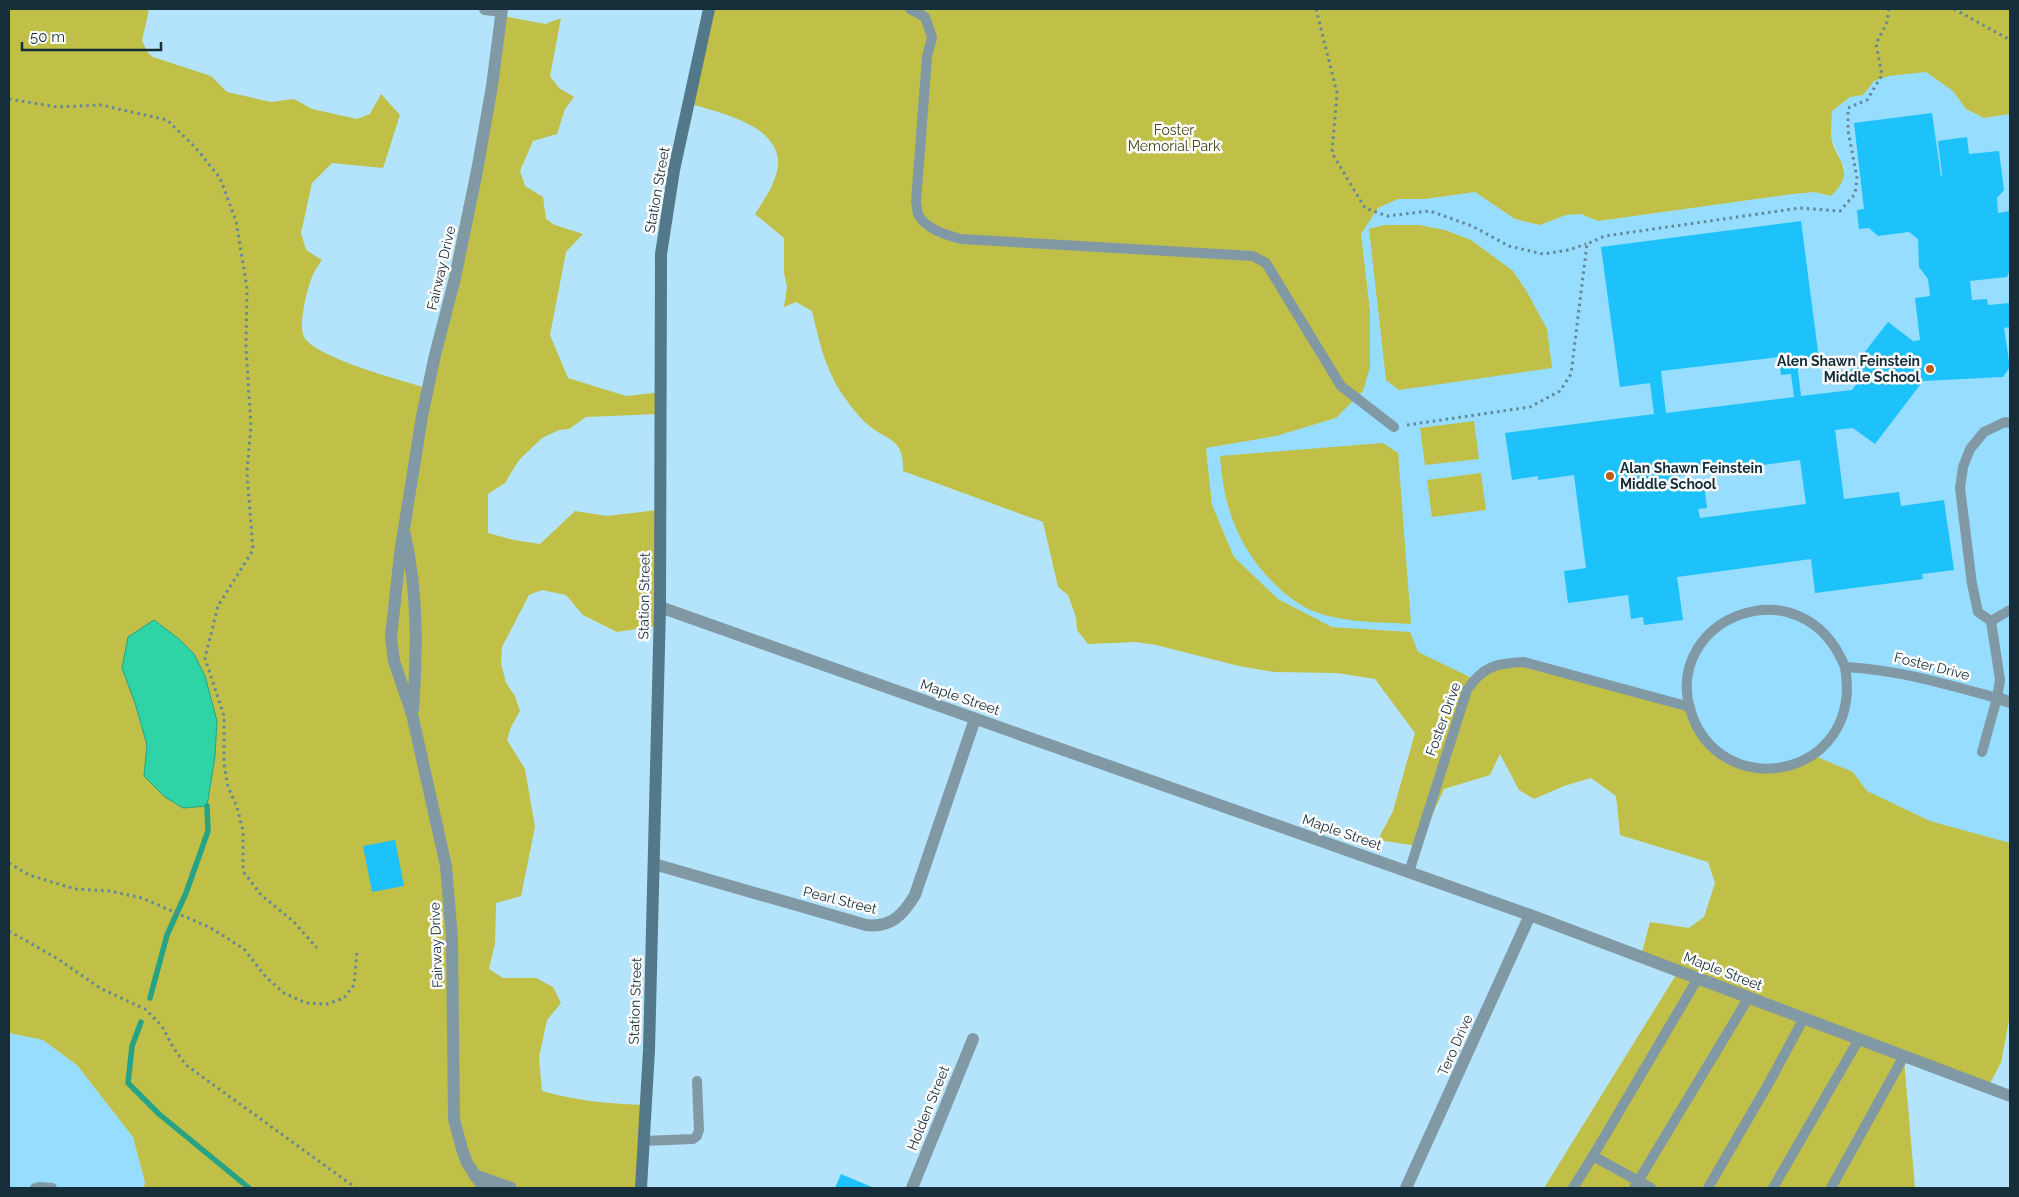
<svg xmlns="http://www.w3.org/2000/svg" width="2019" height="1197" viewBox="0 0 2019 1197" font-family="Raleway,sans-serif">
	<rect width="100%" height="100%" fill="#b3e4fb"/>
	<g fill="#96ddff">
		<polygon points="1926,72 1953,91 1966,109 1984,118 2010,114 2010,843 1930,821 1891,804 1867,791 1853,772 1768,769 1476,680 1438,663 1418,652 1410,632 1332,627 1278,599 1234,557 1212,505 1206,448 1276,436 1336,418 1370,311 1361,234 1378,208 1398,199 1425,199 1475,192 1515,219 1540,225 1566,215 1581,214 1598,221 1793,194 1814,192 1831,196 1845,169 1831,136 1832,111 1850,97 1863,95 1874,81 1889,76"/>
		<polygon points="9,1033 43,1040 77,1065 133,1137 145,1182 144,1188 9,1188"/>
	</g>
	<g fill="#c0bf48" fill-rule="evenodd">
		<path d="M9,9h140l-7,32 6,12 5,4 58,19 16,16 44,10 23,-3 18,10 45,10 13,-5 11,-20 19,21 -17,53 -51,-5 -20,20 -11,50 5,17 16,10c-4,6 -8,11 -10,17 -5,12 -14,49 -8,60 12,21 97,43 122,51l77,-372 42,8 16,-6 -11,58 9,12 15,9 -9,12 -8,25 -24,7 -13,30 5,15 18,11 3,22 9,6 28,9 -17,18 -16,83 18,43 58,18 37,-4 -5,22 -72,3 -17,12 -10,1 -17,8 -23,22 -14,23 -17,11v39l26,7 26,4 35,-33 32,5 51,-6 -2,116 -39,6 -34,-17 -17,-20 -24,-5 -13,5 -27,52 -1,16 5,20 9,13 5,15 -9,16 -4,13 18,29 10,58 -14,69 -25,7 -1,40 -6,26 14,9h33l17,9 8,16 -14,17 -8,37 3,34c36,10 68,13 105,14l-6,83h-497l1,-6 -12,-45 -56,-72 -34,-25 -34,-7zM154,620l25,19 15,15 -50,122 3,-30 -12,-43 -13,-35z"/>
		<path d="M709,9h1301v105l-26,4 -18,-9 -13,-18 -27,-19 -37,4 -15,5 -11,14 -13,2 -18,14c0,7 -1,16 -1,24 3,26 28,34 0,61l-17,-4 -21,2 -195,27 -17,-7 -15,1 -26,10 -25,-6 -40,-27 -50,7h-27l-20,9 -17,26 9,77v56l-7,24 -27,27 -60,18 -70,12 6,57 22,52 44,42 54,28 78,5 8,20 58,28 13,-10 35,-7 165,45 27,43 52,18 44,-14 41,17 14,19 63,30 80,22v172l-9,48 -15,27 -82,-31 11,129h-371l132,-213 -36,-15 10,-38 39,6 15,-11 11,-34 -7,-21 -88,-27 -4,-39 -25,-18 -27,8 -30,13 -15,-9 -19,-36 -10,21 -46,14 -26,57 -40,-6 15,-29 22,-78 -40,-54 -38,-6 -63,-1 -35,-6 -83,-21 -20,-3 -48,2 -11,-14 -1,-13 -8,-22 -10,-8 -15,-65 -140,-51c1,-34 -15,-29 -36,-47 -10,-9 -20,-23 -27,-33 -16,-26 -21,-51 -28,-80l-16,-9 -12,5 3,-20 -3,-14v-35l-29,-24c9,-14 21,-31 23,-48 3,-41 -58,-53 -87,-62z"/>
		<polygon points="1384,225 1419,225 1445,230 1471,240 1513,271 1527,292 1547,329 1552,368 1399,390 1386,380 1369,229"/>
		<polygon points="1474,421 1479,459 1425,465 1420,428"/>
		<path d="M1383,443l15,10 13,171c-32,-2 -68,-1 -98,-13 -19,-8 -34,-22 -48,-37 -31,-37 -41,-70 -45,-118z"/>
		<polygon points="1481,473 1486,510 1432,517 1427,480"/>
	</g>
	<polygon fill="#2ed3a6" stroke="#26a285" points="154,620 179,639 194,654 205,676 217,721 215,756 207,806 183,808 165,797 144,776 147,745 135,703 122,668 128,637"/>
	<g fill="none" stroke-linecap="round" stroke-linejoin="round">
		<g stroke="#26a285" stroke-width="5.5">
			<polyline points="150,998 167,935 186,893 208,831 207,806"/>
			<polyline points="141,1022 132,1046 128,1083 159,1114 249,1188"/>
		</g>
	</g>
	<g fill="#1dc2fb" fill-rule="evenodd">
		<path d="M1932,113l9,64 1,-1 -4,-35 29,-4 2,17 30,-3 5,39 -7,8 1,15 12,-2v59l-3,7 -37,4 2,19 15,-1 1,6 22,-2v24l-6,1 6,39 -7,10 -80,4 -48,63 -22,-16 -18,2 9,69 55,-7 2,14 43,-6 10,70 -32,4 1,5 -108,14 -4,-34 -134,18 6,43 -39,5 -1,-8 -12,2 -3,-24 -60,8 -4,-32 22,-3 -12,-93 -36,5v-4l-26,4 -7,-47 149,-19 -4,-31 -30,4 -19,-140 200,-26 18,138 -22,3 4,34 51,-6 9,-12 -11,-7 38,-49 25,19 7,-1 -5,-42 15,-2 -2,-17 -9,-12 -1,-28 -9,-7 -31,4 -9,-8 -10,1 -2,-19 7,-1 -10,-86zM1779,357l2,18 10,-1 3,23 -128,16 -5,-42zM1800,460l6,44 -106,14 -2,-9 9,-1 -3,-24 -29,3 -1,-10z"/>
		<polygon points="395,840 404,886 372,892 363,846"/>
		<polygon points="841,1174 874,1188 835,1188"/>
	</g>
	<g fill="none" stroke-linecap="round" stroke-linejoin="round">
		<g stroke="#638899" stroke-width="3" stroke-dasharray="2.5 4" stroke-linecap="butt">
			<polyline points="1316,9 1337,93 1332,153 1365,208 1387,216 1430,211 1472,226 1509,246 1543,254 1569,250 1586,244"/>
			<polyline points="1954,9 2010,40"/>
			<polyline points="9,99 57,107 101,105 167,120 195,147 220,178 236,221 247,288 246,347 251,426 247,472 253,550 218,606 205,658 224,716 224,764 228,787 237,807 243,831 243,871 261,895 293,921 317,948"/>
			<polyline points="1407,425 1530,407 1560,391 1571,374 1587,244 1605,236 1800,208 1840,211 1855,194 1857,178 1848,130 1848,108 1867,100 1882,75 1876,44 1887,22 1889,9"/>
			<polyline points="9,863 29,875 75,889 109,891 142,898 211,928 244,949 265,976 284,993 306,1003 327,1004 344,998 354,985 357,951"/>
			<polyline points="9,931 58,959 100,988 145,1009 162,1026 173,1047 186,1065 356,1188"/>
		</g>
		<g stroke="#8099a5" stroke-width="10">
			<path d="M910,9l15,8 7,20 -5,20 -11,145c1,3 1,9 2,12 7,15 29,21 43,25l292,17 13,7 75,123 53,41"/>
			<polyline points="1991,621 2010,610"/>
			<path d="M1845,667c20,112 -127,139 -155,42 -26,-92 113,-147 155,-42 55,3 100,17 152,31"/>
			<polyline points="1982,752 1997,698 2000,680 1991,621 1978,612 1972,584 1960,488 1963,467 1970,449 1984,432 2005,422 2010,423"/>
			<path d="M1409,872l58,-182c16,-24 30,-27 57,-28l166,45"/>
			<polyline points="644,1141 693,1139 697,1136 699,1130 697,1081"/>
			<polyline points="1593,1156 1698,978"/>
			<polyline points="35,1188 39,1187 52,1188"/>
			<polyline points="1573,1188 1593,1156 1651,1188"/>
			<polyline points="1634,1188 1749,997"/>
			<polyline points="1708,1188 1770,1081 1804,1018"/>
			<polyline points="1773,1188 1859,1039"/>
			<polyline points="1831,1188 1904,1056"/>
		</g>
		<g stroke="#8099a5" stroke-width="12">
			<polyline points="485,9 501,11"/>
			<path d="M405,535c13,57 12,116 8,174"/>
			<polyline points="660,607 1530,915 2010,1096"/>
			<polyline points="1997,698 2010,702"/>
			<path d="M654,864l212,61c25,3 37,-10 49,-30l60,-176"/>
			<polyline points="474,1175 511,1188"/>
			<polyline points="484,1188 467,1163 462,1149 454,1119 452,938 446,866 412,714 394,661 391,637 400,554 422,416 435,355 455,278 477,171 492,86 502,9"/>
			<polyline points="912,1188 973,1039"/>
			<polyline points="1406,1188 1530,915"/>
		</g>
		<polyline stroke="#52788a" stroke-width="12" points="641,1188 649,1050 660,607 661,254 674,170 709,9"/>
	</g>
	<g fill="#ba5a18" stroke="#fcfcfc" stroke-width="2">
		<circle cx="1930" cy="369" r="5"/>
		<circle cx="1610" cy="476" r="5"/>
	</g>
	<g text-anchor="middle" stroke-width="5" stroke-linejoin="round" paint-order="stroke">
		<g font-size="14" fill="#494917" stroke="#fcfcfc">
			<text x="1174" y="135">Foster<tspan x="1174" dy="16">Memorial Park</tspan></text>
		</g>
		<g font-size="14" fill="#152e39" stroke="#fcfcfc">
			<text transform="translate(657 190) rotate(-80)" y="5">Station Street</text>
			<text transform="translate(441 268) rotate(-77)" y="5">Fairway Drive</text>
			<text transform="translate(644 596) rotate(-89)" y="5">Station Street</text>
			<text transform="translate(1932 666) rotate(14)" y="5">Foster Drive</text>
			<text transform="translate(960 697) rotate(19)" y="5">Maple Street</text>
			<text transform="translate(1443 719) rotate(-70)" y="5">Foster Drive</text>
			<text transform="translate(1342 832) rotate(19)" y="5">Maple Street</text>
			<text transform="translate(840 900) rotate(14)" y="5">Pearl Street</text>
			<text transform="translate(436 945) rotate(-92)" y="5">Fairway Drive</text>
			<text transform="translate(1723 971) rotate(21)" y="5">Maple Street</text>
			<text transform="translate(635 1001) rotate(-88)" y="5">Station Street</text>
			<text transform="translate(1455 1045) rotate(-66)" y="5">Tero Drive</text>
			<text transform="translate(928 1108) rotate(-68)" y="5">Holden Street</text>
		</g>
		<g font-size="14" font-weight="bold" fill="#152e39" stroke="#fcfcfc" text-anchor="end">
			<text x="1920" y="366">Alen Shawn Feinstein<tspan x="1920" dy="16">Middle School</tspan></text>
			<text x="1620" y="473" text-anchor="start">Alan Shawn Feinstein<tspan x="1620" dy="16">Middle School</tspan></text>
		</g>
	</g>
	<rect width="2019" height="1197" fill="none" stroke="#152e39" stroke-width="20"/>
	<path d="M22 42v8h139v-8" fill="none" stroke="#152e39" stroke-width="2.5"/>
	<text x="30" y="42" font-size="15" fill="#152e39" stroke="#fcfcfc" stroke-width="4" paint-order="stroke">50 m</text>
</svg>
